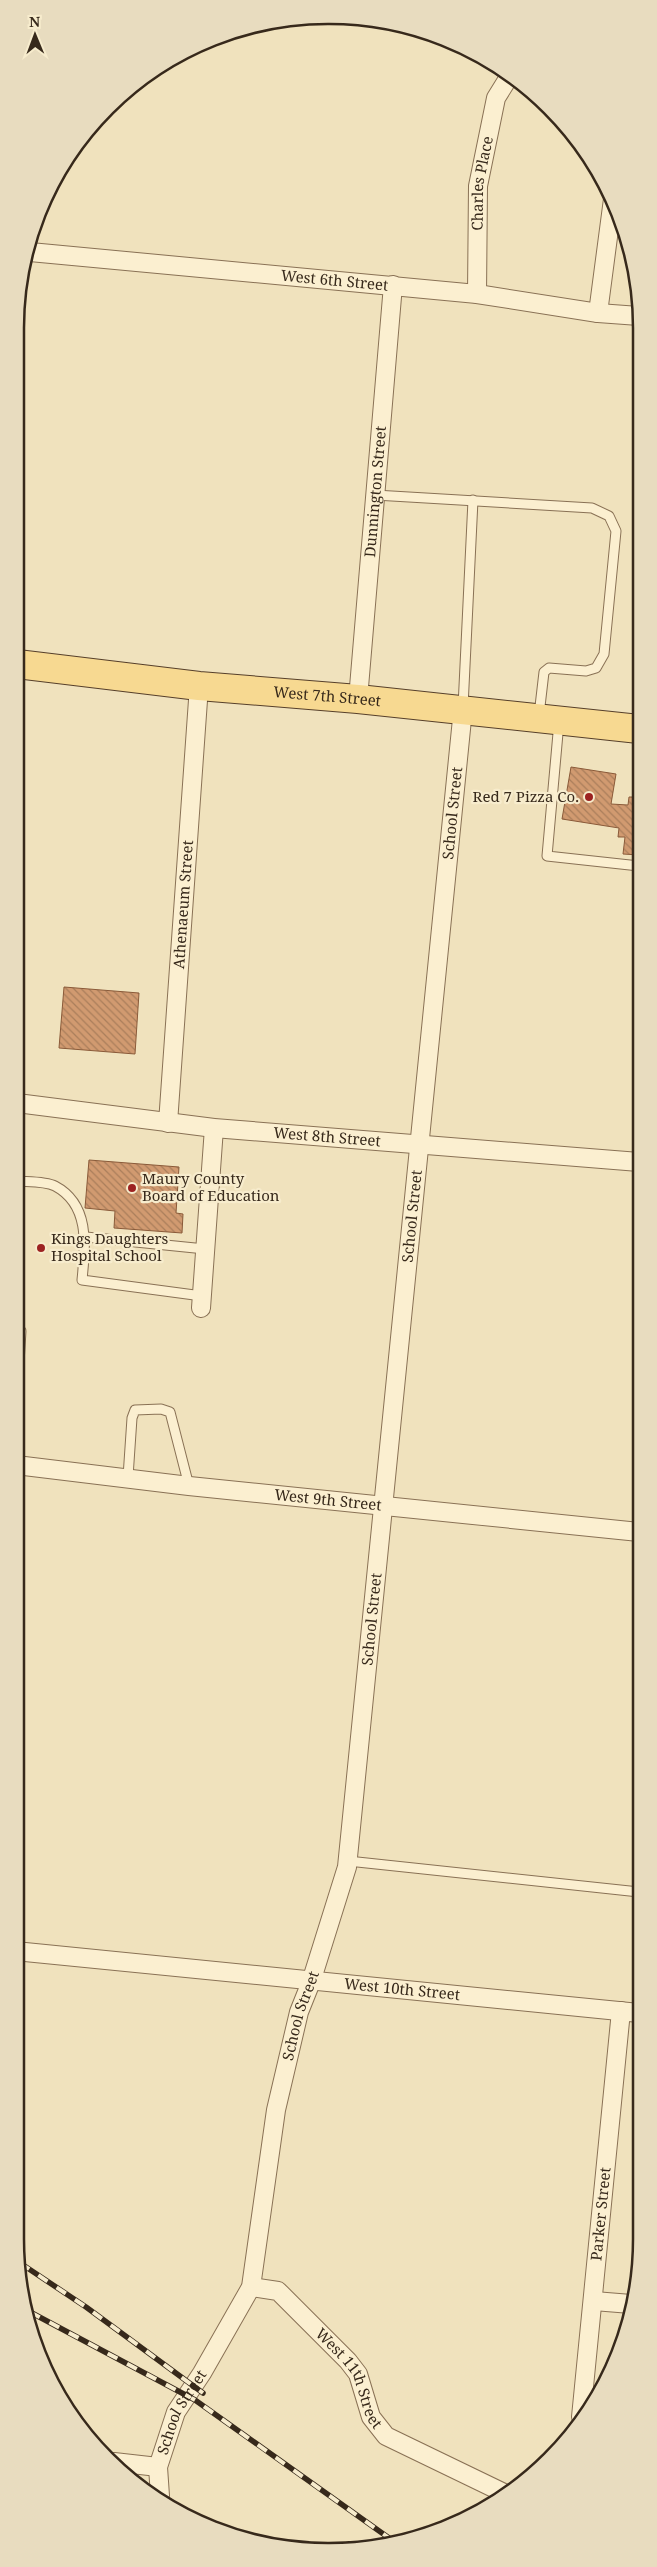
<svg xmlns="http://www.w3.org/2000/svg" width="657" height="2567" viewBox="0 0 657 2567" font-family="'Noto Serif',serif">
	<defs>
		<pattern id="building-back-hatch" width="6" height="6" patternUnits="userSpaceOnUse" patternTransform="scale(1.25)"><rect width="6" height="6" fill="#d19a70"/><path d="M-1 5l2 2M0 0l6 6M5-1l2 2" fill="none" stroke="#aa7e5b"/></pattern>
	</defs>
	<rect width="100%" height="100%" fill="#f0e2bd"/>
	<g fill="url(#building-back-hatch)" stroke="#8a5a39">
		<polygon points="571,767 616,774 611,804 628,805 629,797 639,797 639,855 623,854 625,837 618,837 619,828 562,819"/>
		<polygon points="64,987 139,993 135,1054 59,1048"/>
		<polygon points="89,1160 179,1167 176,1213 183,1214 182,1233 114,1228 115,1211 85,1208"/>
	</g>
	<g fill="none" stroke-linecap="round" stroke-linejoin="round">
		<defs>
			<g id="service">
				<polyline points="375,495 592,508 609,516 616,531 604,654 596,668 586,671 549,668 544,672 539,715"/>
				<polyline points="463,707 473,500"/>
				<polyline points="559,722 547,856 639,866"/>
				<path d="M16,1181c12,1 29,0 39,5 36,19 30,62 27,94l120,16"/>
				<polyline points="86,1237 205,1249"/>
				<polyline points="16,1411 21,1331"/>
				<polyline points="128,1477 132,1418 135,1410 161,1409 170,1412 189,1486"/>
				<polyline points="348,1861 639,1892"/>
			</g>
			<g id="minor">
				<path id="s1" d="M30,252l447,42 121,19 41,3"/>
				<path id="s2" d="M477,294l1,-108 18,-88 13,-21"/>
				<polyline points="598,313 613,199"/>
				<path id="s3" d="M358,699l35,-414"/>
				<path id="s4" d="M17,1103l197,25 425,34"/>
				<path id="s5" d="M168,1123l31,-437"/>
				<polyline points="201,1308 214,1128"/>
				<path id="s6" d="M16,1465l173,21 450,46"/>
				<path id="s7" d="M15,1951l624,62"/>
				<path id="s8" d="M251,2287l27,4 70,70 10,13 13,43 15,19 120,58"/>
				<polyline points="594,2301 631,2304"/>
				<path id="s9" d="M581,2417l40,-406"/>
				<polyline points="114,2462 158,2467"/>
				<path id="s10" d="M160,2496l-2,-29 18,-55 26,-39 49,-86 25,-177 23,-98 12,-30 36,-115 116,-1158"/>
			</g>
			<g id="primary">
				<path id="s11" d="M17,664l182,22 159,13 281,30"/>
			</g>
		</defs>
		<use href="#service" stroke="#897155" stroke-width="11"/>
		<use href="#minor" stroke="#897155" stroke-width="20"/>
		<use href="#primary" stroke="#563f2a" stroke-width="30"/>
		<use href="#service" stroke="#fbefd0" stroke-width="9"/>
		<use href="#minor" stroke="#fbefd0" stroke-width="18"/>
		<use href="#primary" stroke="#f7d991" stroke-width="28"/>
		<defs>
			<g id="rail">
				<polyline points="20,2263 86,2307 203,2393"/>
				<polyline points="30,2312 195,2400 396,2543"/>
			</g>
		</defs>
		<use href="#rail" stroke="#37291b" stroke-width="5.5"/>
		<use href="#rail" stroke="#f7eccd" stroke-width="4" stroke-dasharray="11" stroke-linecap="butt"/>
	</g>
	<g fill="#9c2221" stroke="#f7eccd" stroke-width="2">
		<circle cx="589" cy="797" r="5"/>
		<circle cx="132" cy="1188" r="5"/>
		<circle cx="41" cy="1248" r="5"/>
	</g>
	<g text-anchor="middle" stroke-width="4.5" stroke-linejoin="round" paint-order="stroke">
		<g font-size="15" fill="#37291b" stroke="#f7eccd">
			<text dy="5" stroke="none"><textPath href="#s2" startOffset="111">Charles Place</textPath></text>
			<text dy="5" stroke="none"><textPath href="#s1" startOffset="306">West 6th Street</textPath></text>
			<text dy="5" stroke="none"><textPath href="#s3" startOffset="208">Dunnington Street</textPath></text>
			<text dy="5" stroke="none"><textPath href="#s11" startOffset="312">West 7th Street</textPath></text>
			<text dy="5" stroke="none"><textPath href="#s10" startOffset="1724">School Street</textPath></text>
			<text dy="5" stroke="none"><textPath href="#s5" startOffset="219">Athenaeum Street</textPath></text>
			<text dy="5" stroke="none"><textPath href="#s4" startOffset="312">West 8th Street</textPath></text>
			<text dy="5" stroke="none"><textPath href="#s10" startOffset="1319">School Street</textPath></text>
			<text dy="5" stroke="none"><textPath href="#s6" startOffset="314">West 9th Street</textPath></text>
			<text dy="5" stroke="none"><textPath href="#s10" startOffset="914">School Street</textPath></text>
			<text dy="5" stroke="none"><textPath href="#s7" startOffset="389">West 10th Street</textPath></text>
			<text dy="5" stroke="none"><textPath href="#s10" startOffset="509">School Street</textPath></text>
			<text dy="5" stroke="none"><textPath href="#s9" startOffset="204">Parker Street</textPath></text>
			<text dy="5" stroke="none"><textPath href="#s8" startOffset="142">West 11th Street</textPath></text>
			<text dy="5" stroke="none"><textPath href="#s10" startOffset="89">School Street</textPath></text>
		</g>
		<g font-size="15" fill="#37291b" stroke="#f7eccd" text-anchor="start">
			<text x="579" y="802" text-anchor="end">Red 7 Pizza Co.</text>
			<text x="142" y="1184">Maury County<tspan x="142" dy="17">Board of Education</tspan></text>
			<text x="51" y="1244">Kings Daughters<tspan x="51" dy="17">Hospital School</tspan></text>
		</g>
	</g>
	<path d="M0 0H657V2567H0ZM328 24H329A304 304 0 0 1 633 328V2239A304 304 0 0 1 329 2543H328A304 304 0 0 1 24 2239V328A304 304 0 0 1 328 24Z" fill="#e8dcbf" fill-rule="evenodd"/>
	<path fill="none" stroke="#37291b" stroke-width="2.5" d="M328 24H329A304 304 0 0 1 633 328V2239A304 304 0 0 1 329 2543H328A304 304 0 0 1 24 2239V328A304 304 0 0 1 328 24Z"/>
	<g transform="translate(35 35) rotate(359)" stroke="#f7eccd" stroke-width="4" paint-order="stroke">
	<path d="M0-4L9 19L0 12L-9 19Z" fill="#37291b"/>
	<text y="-8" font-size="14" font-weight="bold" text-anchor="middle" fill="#37291b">N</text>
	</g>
</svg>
